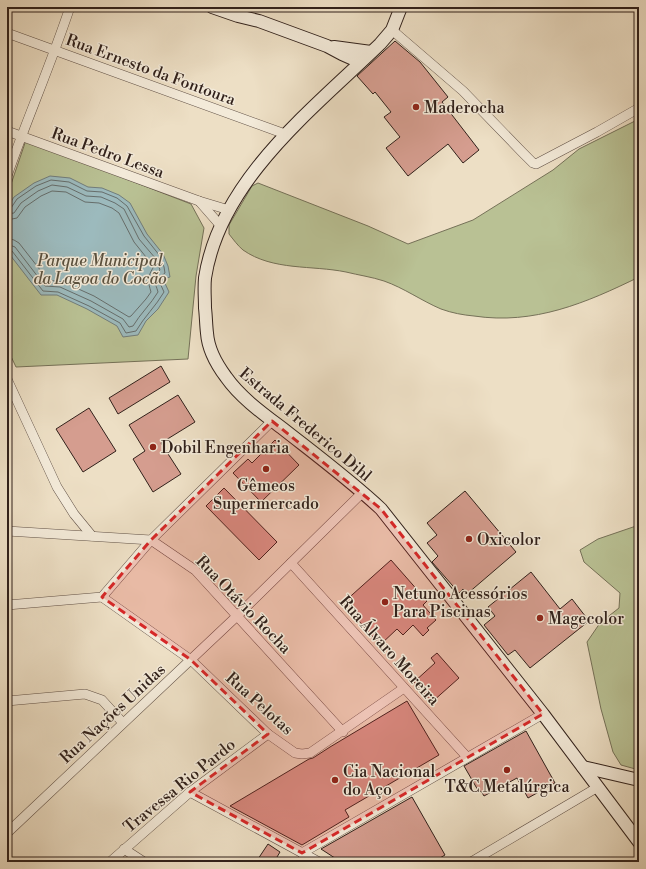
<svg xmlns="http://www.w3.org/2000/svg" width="646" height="869" viewBox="0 0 646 869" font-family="'Libre Bodoni',serif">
	<rect width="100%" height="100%" fill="#eddfc5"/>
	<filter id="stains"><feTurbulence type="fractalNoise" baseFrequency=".005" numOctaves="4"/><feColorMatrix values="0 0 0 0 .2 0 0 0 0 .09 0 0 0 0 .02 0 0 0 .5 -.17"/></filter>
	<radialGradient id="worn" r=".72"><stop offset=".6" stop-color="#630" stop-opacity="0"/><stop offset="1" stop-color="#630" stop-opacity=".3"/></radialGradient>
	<g fill="#b9c194" stroke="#757158">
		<path d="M639,119v158c-53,26 -105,48 -165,39 -11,-1 -22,-3 -33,-7 -19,-8 -37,-21 -57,-28 -12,-4 -26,-6 -38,-9 -34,-7 -73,-1 -103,-22 -5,-4 -10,-11 -14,-16v-9l23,-39 6,-3 110,43 40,18 65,-24 80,-50 26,-21z"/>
		<polygon points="26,140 191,204 204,228 196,276 188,359 16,367 7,348 7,196"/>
		<polygon points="639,525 639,770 621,765 613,752 601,709 587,642 600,623 619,608 620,593 584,562 580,550 598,539"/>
	</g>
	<polygon fill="#9cbabd" stroke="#717d7c" points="50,176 70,178 88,187 102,188 119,195 130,203 147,234 163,254 168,266 170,277 163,279 169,292 158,309 146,321 138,335 123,337 117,326 87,309 57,295 41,295 7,251 7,208 14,197 34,183"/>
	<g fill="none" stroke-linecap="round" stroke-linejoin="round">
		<g stroke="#666e6c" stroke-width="1">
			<path d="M7,209l4,-1 6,-9 19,-13 15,-6 18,2 18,9 15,1 15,6 10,8 17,30 16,20 4,11 1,6 -5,4 -1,4 5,11c-8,14 -20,25 -28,39l-10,2 -6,-10 -31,-17 -31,-14 -15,-1 -31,-40 -5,-2"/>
			<path d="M7,214l7,-1 7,-10 17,-12 14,-6 15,2 19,9 15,1 14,6 9,6 15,30 17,20 4,11c-9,9 -5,11 -2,22 -7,12 -18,22 -25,34l-4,1 -6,-8 -32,-18 -31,-14 -15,-1 -30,-39 -8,-3"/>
			<path d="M7,220l10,-2 8,-11 16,-11 11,-5 14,1 19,10 14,1 13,5 7,5 15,29 16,20 3,6c-6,9 -5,14 -2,24l-5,7 -15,17 -2,1 -35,-21 -31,-14 -15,-2 -29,-37 -5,-3 -7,-2"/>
		</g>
	</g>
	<g fill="#d59d8f" stroke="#31211b">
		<polygon points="395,41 420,62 448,97 442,102 479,150 463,163 448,144 408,176 386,148 400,137 384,117 391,112 375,92 373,94 357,76"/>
		<polygon points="161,366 170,382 118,414 109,398"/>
		<polygon points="178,395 195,422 161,443 181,474 153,492 133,459 145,451 129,425"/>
		<polygon points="89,408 116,451 83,472 56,429"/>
		<polygon points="275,440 299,465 261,502 233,473 248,459 252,463"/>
		<polygon points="224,488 277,542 259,560 206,506"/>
		<polygon points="465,491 516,552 467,594 463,589 459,593 432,562 438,556 427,543 437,535 427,523"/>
		<polygon points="391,560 427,601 423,605 436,620 427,628 429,630 423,636 413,625 403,635 397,629 380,645 343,603"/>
		<polygon points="531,572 560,609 572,599 589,621 530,668 515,650 508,655 484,625 495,616 488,607"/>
		<polygon points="437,653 459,678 432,702 414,682 435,663 431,658"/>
		<polygon points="407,701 439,755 345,810 349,817 302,845 230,806 309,759 313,758 330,747"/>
		<polygon points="526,731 555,783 528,798 517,778 484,796 481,791 479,792 464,766"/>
		<polygon points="412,797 445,855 433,862 341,862 321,849"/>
		<polygon points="268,844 280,852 274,862 256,862"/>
	</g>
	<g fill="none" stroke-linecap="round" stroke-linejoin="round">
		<defs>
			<g id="minor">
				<polyline points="392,30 463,91 522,152 533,163 536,164 597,132 639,108"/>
				<polyline points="7,33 285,134"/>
				<polyline points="7,131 199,201 229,210"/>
				<path d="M7,176c20,-57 44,-112 63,-169"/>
				<polyline points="199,201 220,225"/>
				<polyline points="7,379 57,487 74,514 92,536"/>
				<polyline points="7,531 151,540 195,570 343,732"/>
				<polyline points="291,563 467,757"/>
				<polyline points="102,597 191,660 268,734 295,753 302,754 310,753 404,688"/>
				<polyline points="7,605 102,597 151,540 272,421"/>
				<polyline points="7,701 85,694 102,700 123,723"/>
				<polyline points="190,792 319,862"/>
				<polyline points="7,833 237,616 363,492"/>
				<polyline points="124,849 144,862"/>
				<polyline points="302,853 543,714"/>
				<polyline points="110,862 190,792 268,734"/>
				<polyline points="471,862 598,787"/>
			</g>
			<g id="secondary">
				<polyline points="212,7 238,16 259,21 327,46 342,54 360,62"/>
				<path d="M401,7l-9,23 -12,14c-67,65 -160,136 -175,234 -1,10 0,20 0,30 1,8 1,17 2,25 1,15 10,32 19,44 14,20 36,36 56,51 33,26 68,52 99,81l162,205 96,128"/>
				<polyline points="334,47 371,52"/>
				<polyline points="583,767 639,780"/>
			</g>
		</defs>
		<use href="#minor" stroke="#605046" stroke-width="10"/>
		<use href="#secondary" stroke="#31211b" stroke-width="14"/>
		<use href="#minor" stroke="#f3ead9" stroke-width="9"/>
		<use href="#secondary" stroke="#f3ead9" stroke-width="12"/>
	</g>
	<path fill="#d62828" fill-opacity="0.2" stroke="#d62828" stroke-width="3" stroke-dasharray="8 5" stroke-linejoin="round" d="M272,421l109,88 162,205 -241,139 -112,-61 78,-58 -77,-74 -89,-63 49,-57z"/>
	<g fill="#8f2418" stroke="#f3ead9" stroke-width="1.5">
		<circle cx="416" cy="107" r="4"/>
		<circle cx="153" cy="447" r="4"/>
		<circle cx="266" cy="469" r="4"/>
		<circle cx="469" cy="539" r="4"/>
		<circle cx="385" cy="602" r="4"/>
		<circle cx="540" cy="618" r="4"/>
		<circle cx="507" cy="770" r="4"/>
		<circle cx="335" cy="780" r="4"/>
	</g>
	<g text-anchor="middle" stroke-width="3" stroke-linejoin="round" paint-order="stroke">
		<g font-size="16" fill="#31211b" stroke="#f3ead9">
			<text transform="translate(151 69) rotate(20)" y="6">Rua Ernesto da Fontoura</text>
			<text transform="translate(108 152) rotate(20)" y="6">Rua Pedro Lessa</text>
			<text transform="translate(306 424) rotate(40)" y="6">Estrada Frederico Dihl</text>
			<text transform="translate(244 604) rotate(46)" y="6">Rua Otávio Rocha</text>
			<text transform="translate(390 650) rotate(48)" y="6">Rua Álvaro Moreira</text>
			<text transform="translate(260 703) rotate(42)" y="6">Rua Pelotas</text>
			<text transform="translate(112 713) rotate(-43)" y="6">Rua Nações Unidas</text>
			<text transform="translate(179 785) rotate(-39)" y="6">Travessa Rio Pardo</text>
		</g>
		<g font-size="16" fill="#31211b" stroke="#f3ead9" text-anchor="start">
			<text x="424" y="113">Maderocha</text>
			<text x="161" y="453">Dobil Engenharia</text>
			<text x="266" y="491" text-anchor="middle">Gêmeos<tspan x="266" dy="18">Supermercado</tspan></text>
			<text x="477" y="545">Oxicolor</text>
			<text x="393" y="599">Netuno Acessórios<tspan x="393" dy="18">Para Piscinas</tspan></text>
			<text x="548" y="624">Magecolor</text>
			<text x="343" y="777">Cia Nacional<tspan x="343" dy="18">do Aço</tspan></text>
			<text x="507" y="792" text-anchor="middle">T&amp;C Metalúrgica</text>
		</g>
		<g font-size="16" font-style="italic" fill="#5a513f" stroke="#f3ead9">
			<text x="100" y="266">Parque Municipal<tspan x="100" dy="18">da Lagoa do Cocão</tspan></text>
		</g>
	</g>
	<rect width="646" height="869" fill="none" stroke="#eddfc5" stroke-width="24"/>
	<rect x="8" y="8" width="630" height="853" fill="none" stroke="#31211b" stroke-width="2"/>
	<rect x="12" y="12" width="622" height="845" fill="none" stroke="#31211b"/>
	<rect width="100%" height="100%" filter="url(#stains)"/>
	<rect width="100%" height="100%" fill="url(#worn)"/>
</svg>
